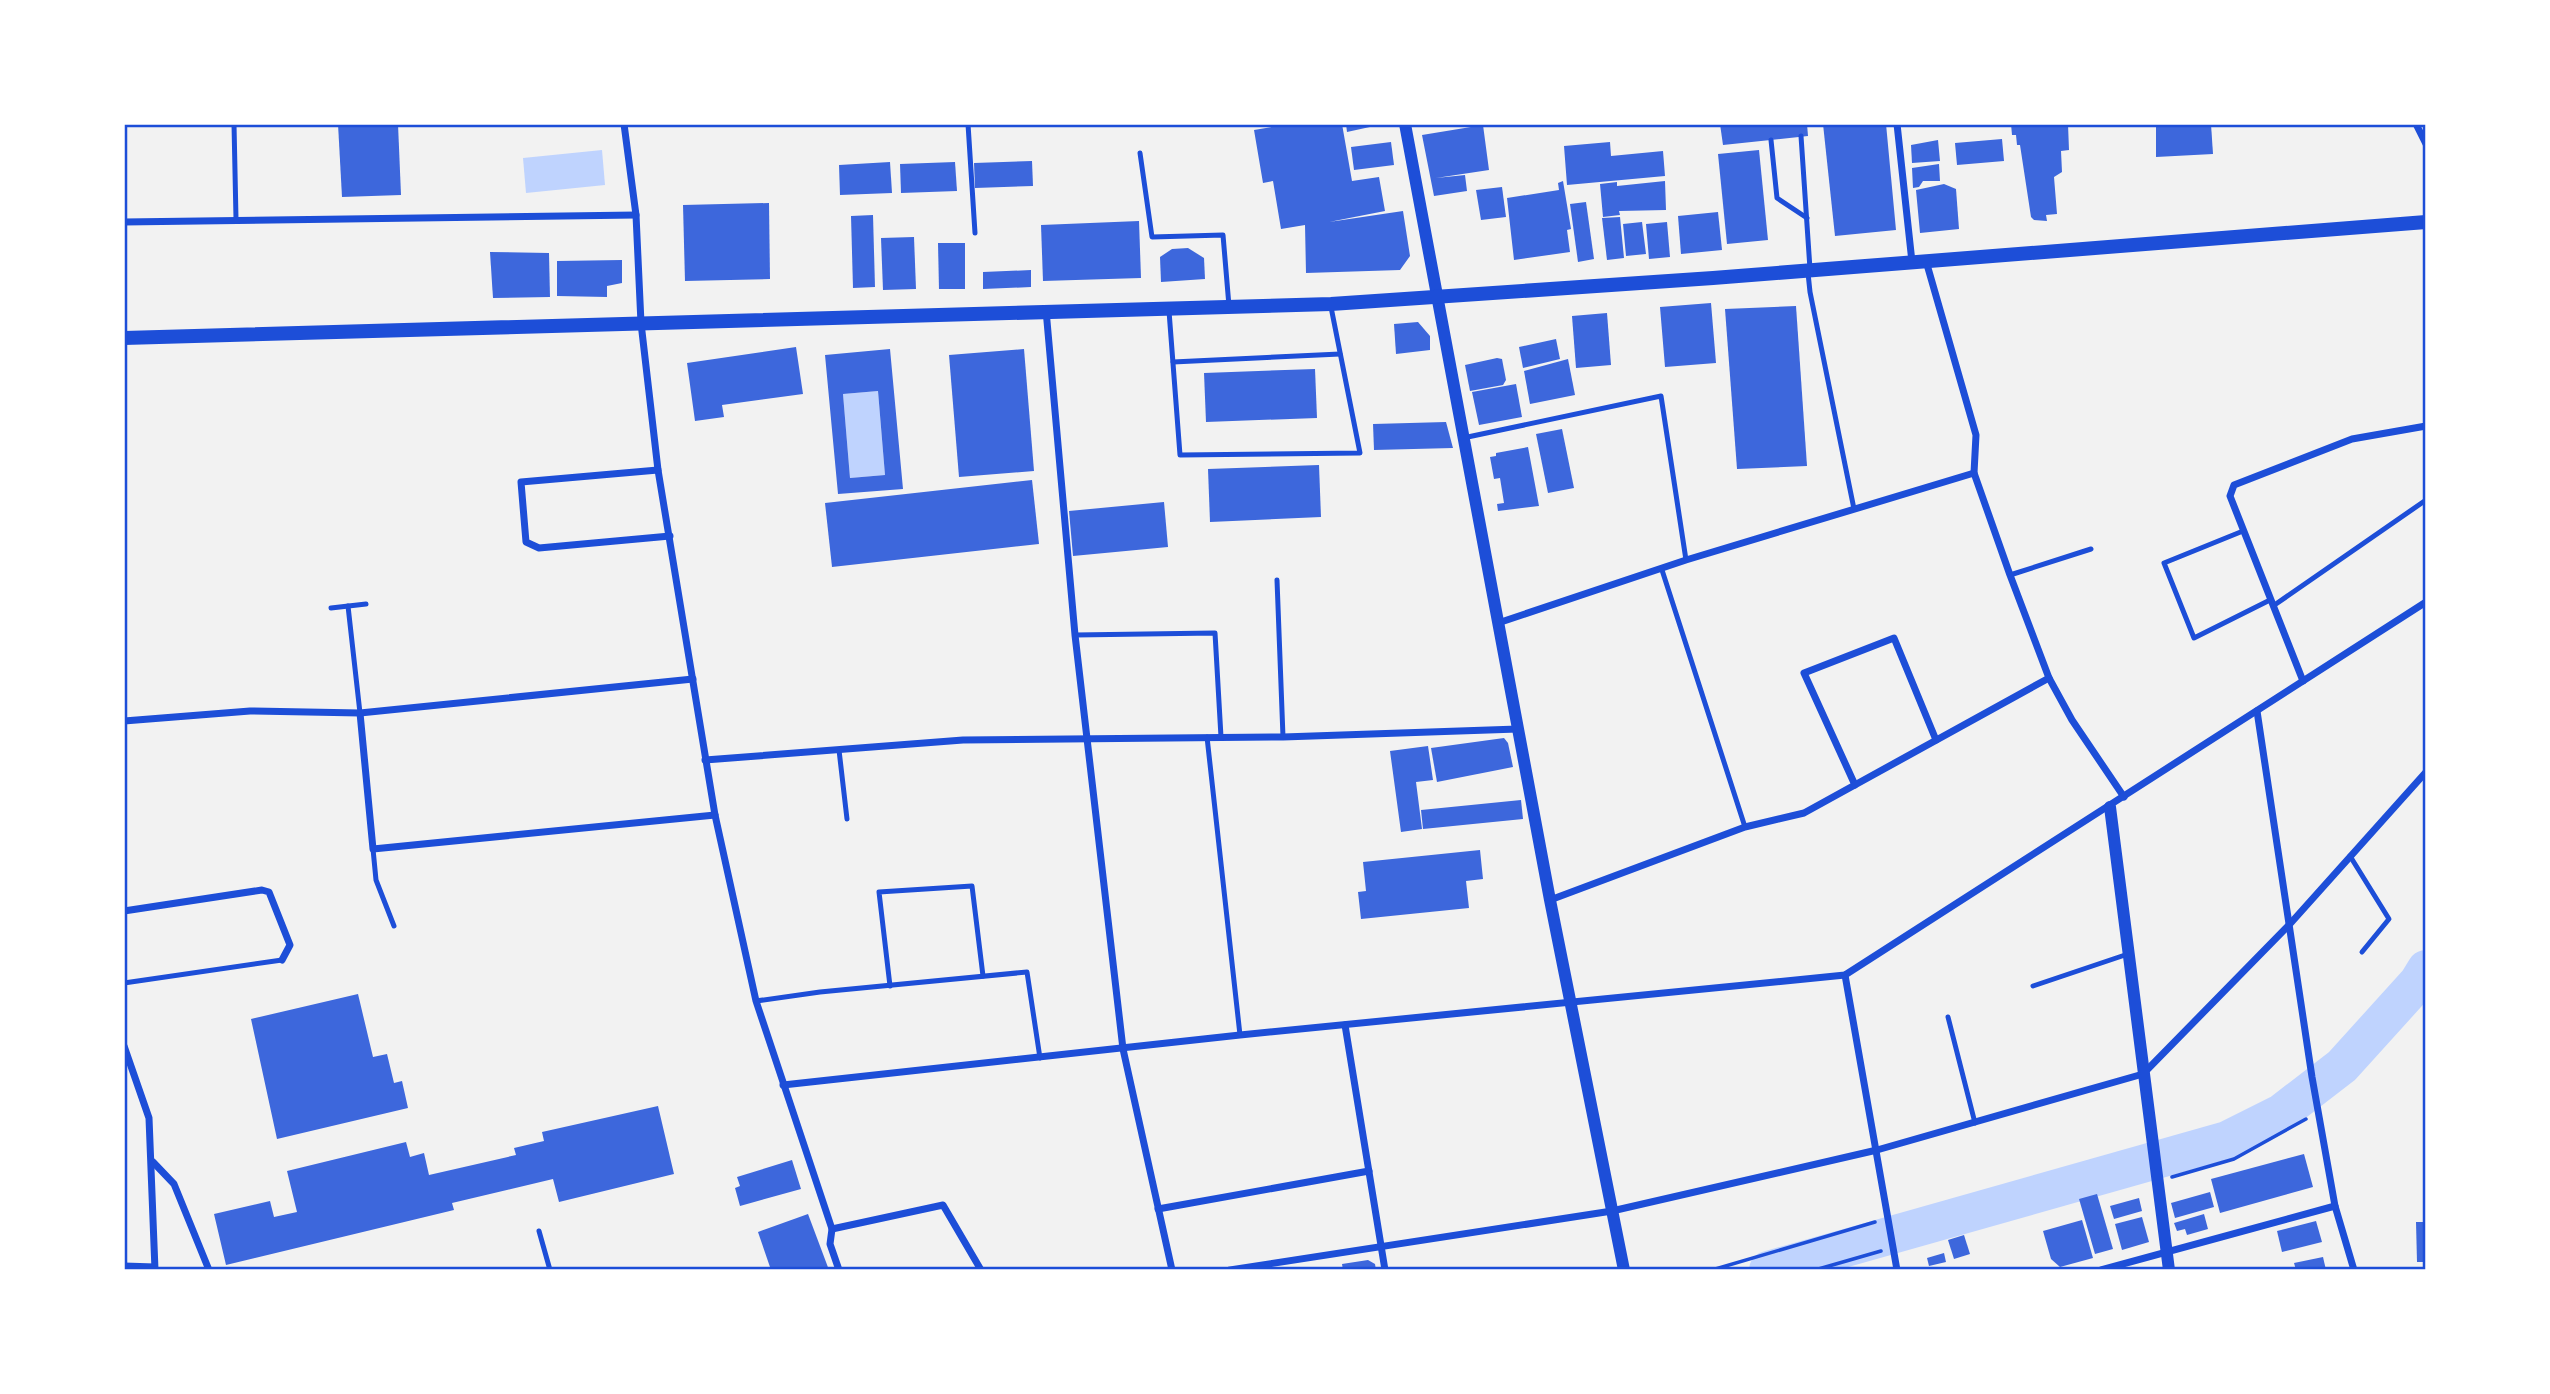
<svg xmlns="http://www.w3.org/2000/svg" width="2550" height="1394" viewBox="0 0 2550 1394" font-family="'PT Sans Narrow',sans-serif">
	<rect width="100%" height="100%" fill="#f2f2f2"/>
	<g fill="#bfd3fe">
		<polygon points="602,150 605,185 526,193 523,158"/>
		<polygon points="878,391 885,475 850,478 843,394"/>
	</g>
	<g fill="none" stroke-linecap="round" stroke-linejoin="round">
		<polyline stroke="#bfd3fe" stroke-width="38" points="1768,1270 2227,1140 2281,1113 2342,1066 2418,982 2426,969"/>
	</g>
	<g fill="#3d67dc" fill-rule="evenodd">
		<polygon points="338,124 398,124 401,195 342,197"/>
		<polygon points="1290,124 1342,124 1352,181 1379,177 1385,211 1329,222 1403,211 1410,256 1400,270 1306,273 1305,225 1281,229 1273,181 1263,183 1254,130"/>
		<polygon points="1346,124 1379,124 1379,125 1347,132"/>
		<polygon points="1720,124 1807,124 1808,136 1723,145"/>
		<polygon points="1823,124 1886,124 1896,230 1835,236"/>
		<polygon points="2011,124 2068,124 2069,150 2061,151 2062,172 2054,177 2057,214 2046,215 2047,221 2034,220 2031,217 2020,145 2017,145 2016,135 2012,135"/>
		<polygon points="2170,124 2211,124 2213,154 2156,157 2156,125"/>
		<polygon points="1483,125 1489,170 1436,178 1465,175 1467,191 1434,196 1422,135"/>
		<polygon points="2002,139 2004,161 1957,165 1955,143"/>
		<polygon points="1938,140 1940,161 1912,163 1911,145"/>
		<polygon points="1391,142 1394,165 1354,170 1351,147"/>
		<polygon points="1610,142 1611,156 1663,151 1665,176 1567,185 1564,146"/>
		<polygon points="1759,150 1768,240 1727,244 1718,154"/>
		<polygon points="1032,161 1033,186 975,188 974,163"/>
		<polygon points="890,162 892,193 840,195 839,165"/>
		<polygon points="955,162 957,191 901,193 900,164"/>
		<polygon points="1939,164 1940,181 1923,181 1919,187 1913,188 1912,168"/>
		<polygon points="1563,181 1571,229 1567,230 1570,252 1514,260 1507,198 1559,190 1558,183"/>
		<polygon points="1665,181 1666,210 1619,211 1620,215 1603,217 1600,184 1617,182 1617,186"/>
		<polygon points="1944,184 1956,189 1959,229 1920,233 1916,190"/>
		<polygon points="1502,187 1506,217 1481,220 1476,190"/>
		<polygon points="1586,202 1594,259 1578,262 1570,204"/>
		<polygon points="769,203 770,279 685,281 683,205"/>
		<polygon points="1718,212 1722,250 1681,254 1678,216"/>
		<polygon points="873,215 875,287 853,288 851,216"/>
		<polygon points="1620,217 1624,258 1607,260 1602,218"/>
		<polygon points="1139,221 1141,278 1043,281 1041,225"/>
		<polygon points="1642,222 1646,254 1626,256 1623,224"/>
		<polygon points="1667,222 1670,257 1649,259 1646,224"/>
		<polygon points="914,237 916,289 883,290 881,238"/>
		<polygon points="938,243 965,243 965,289 939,289"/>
		<polygon points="1188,248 1204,258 1205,279 1161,282 1160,257 1172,249"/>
		<polygon points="490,252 549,253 550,297 493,298"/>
		<polygon points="622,260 622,283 607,286 607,297 557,296 557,261"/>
		<polygon points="1031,270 1031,287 983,289 983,272"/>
		<polygon points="1711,303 1716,363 1665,367 1660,307"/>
		<polygon points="1796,306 1807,466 1737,469 1725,309"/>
		<polygon points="1607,313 1611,365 1576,368 1572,316"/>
		<polygon points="1418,322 1430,336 1430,350 1396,354 1394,324"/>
		<polygon points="1556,339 1560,359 1523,368 1519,347"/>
		<polygon points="796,347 803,394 722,405 724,417 695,421 687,363"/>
		<path d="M890,349l13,140 -65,5 -13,-139zM878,391l7,84 -35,3 -7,-84z"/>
		<polygon points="1024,349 1034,471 959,477 949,355"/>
		<polygon points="1497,358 1502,359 1506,380 1503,385 1470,391 1465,365"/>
		<polygon points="1568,359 1575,395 1530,404 1524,371"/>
		<polygon points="1315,369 1317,418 1206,422 1204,373"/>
		<polygon points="1516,384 1522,417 1479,425 1472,392"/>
		<polygon points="1446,422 1453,448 1374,450 1373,424"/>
		<polygon points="1562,429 1574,488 1548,493 1536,434"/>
		<polygon points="1528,447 1539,506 1498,511 1497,504 1504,503 1500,478 1494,479 1490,457 1496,456 1496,453"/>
		<polygon points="1319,465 1321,517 1210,522 1208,469"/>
		<polygon points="1032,480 1039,544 832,567 825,503"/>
		<polygon points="1164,502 1168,547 1073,556 1069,511"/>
		<polygon points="1504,738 1508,743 1513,767 1437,782 1431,748"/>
		<polygon points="1428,746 1433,780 1416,782 1422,829 1401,832 1390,751"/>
		<polygon points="1521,800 1523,819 1423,829 1421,810"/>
		<polygon points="1480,850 1483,879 1466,881 1469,908 1361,919 1358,892 1366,891 1363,862"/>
		<polygon points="358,994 373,1057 387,1054 394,1083 402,1081 408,1108 277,1139 251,1019"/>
		<polygon points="658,1106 674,1174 559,1202 553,1179 452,1203 454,1210 226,1265 214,1214 270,1201 274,1217 297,1212 287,1171 406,1142 410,1157 424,1153 429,1175 516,1155 514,1148 544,1141 542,1132"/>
		<polygon points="2304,1154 2313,1187 2220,1213 2211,1179"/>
		<polygon points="792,1160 801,1189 740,1206 735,1188 740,1186 737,1177"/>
		<polygon points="2210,1192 2214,1207 2175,1218 2171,1203"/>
		<polygon points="2097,1194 2113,1249 2095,1254 2079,1199"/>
		<polygon points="2139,1198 2142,1211 2114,1219 2110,1206"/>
		<polygon points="808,1214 829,1270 771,1270 758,1232"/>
		<polygon points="2204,1214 2208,1229 2187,1235 2185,1229 2177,1231 2174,1223"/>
		<polygon points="2142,1217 2149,1242 2122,1250 2115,1224"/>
		<polygon points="2082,1220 2093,1258 2060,1267 2051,1259 2043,1231"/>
		<polygon points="2316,1221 2322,1242 2282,1252 2277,1231"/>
		<polygon points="2416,1222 2426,1222 2426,1262 2417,1262"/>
		<polygon points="1964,1235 1970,1254 1954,1259 1948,1240"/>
		<polygon points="1944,1253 1946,1262 1929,1266 1927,1258"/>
		<polygon points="2323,1257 2326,1270 2296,1270 2294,1263"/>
		<polygon points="1368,1260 1375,1264 1376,1270 1343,1270 1342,1264"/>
	</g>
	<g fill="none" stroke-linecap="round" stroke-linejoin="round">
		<g stroke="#1d4ed8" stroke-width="3.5">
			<polyline points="2172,1177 2234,1159 2306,1119"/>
			<polyline points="1712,1270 1875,1222"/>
			<polyline points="1815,1270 1881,1251"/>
		</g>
		<g stroke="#1d4ed8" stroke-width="5">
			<polyline points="234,124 236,219"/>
			<polyline points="968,124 975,233"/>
			<polyline points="1801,136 1810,269"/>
			<polyline points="1771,140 1777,198 1807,218"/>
			<polyline points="1140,153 1152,237 1223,235 1229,306"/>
			<polyline points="1808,273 1810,292 1854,509"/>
			<polyline points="1169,311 1180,455 1360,453 1331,307"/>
			<polyline points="1173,362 1340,354"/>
			<polyline points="1463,438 1661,396 1686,560"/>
			<polyline points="2243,531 2164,563 2194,638 2270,600"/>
			<polyline points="1662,570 1745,827"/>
			<polyline points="2010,575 2091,549"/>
			<polyline points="1277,580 1283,737"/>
			<polyline points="348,606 360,713"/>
			<polyline points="2273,606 2426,500"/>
			<polyline points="331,608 366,604"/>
			<polyline points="1075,635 1215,633 1221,737"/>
			<polyline points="1207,737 1240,1035"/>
			<polyline points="839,750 847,819"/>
			<polyline points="373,849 376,880 394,926"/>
			<polyline points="2350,856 2389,919 2362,952"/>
			<polyline points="124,983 282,960"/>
			<polyline points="890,986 879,892 972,886 983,976"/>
			<polyline points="2033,986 2128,954"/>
			<polyline points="756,1001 820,992 1027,972 1040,1058"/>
			<polyline points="1948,1017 1975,1123"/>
			<polyline points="539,1231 550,1270"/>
			<polyline points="124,1265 155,1266"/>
		</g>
		<g stroke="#1d4ed8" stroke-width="7">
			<polyline points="624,124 636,215 641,323 658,470 715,815 756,1001 832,1229 830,1244 839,1270"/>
			<polyline points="1897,124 1912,262"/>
			<polyline points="2416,124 2426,144"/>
			<polyline points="124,222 636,215"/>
			<polyline points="1926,261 1976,435 1974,473 2010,575 2049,678 2072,720 2124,797"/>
			<polyline points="1046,310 1075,635 1123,1049 1172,1270"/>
			<polyline points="658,470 521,482 526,542 539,548 670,536"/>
			<polyline points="1498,623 1686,560 1974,473"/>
			<polyline points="2303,681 2230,496 2234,485 2352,439 2426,426"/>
			<polyline points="2257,711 2312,1077 2335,1206 2354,1270"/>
			<polyline points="360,713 373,849 715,815"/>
			<polyline points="124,721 250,711 360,713 693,679"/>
			<polyline points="705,760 963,740 1283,737 1518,729"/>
			<polyline points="1855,785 1804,673 1894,638 1936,740"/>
			<polyline points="1550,900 1745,827 1804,813 2049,678"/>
			<polyline points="124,911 262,890 269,892 290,945 282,960"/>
			<polyline points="1845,975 1897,1270"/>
			<polyline points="1345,1025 1385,1270"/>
			<polyline points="124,1046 149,1118 155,1270"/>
			<polyline points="783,1085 1240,1035 1845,975 2426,602"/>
			<polyline points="153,1162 174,1184 209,1270"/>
			<polyline points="1158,1209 1369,1171"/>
			<polyline points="832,1229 943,1205 981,1270"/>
			<polyline points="1230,1270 1612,1211 1877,1150 2143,1074 2289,925 2426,772"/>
			<polyline points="2101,1270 2335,1206"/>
		</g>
		<g stroke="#1d4ed8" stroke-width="12">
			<polyline points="1405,124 1550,900 1624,1270"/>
			<polyline points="2110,807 2169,1270"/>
		</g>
		<polyline stroke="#1d4ed8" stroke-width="14" points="124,338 1331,304 1713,278 2426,222"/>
	</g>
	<rect width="2550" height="1394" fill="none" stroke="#ffffff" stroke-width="252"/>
	<rect x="126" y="126" width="2298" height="1142" fill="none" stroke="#1d4ed8" stroke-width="2.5"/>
</svg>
